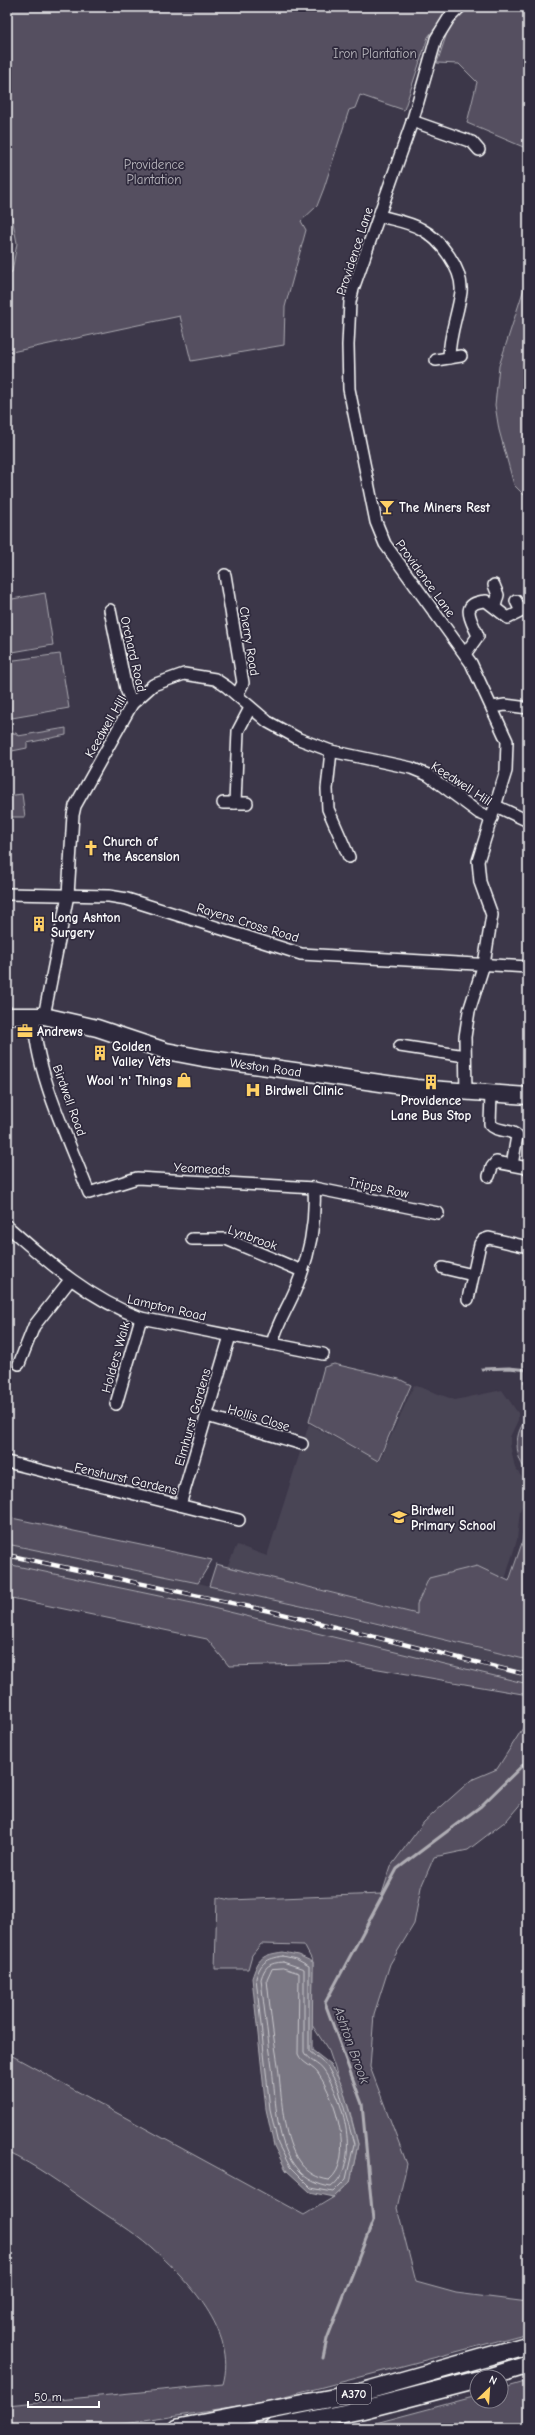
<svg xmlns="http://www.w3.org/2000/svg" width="535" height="2435" viewBox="0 0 535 2435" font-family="'Comic Neue',sans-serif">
	<rect width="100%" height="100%" fill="#3c3749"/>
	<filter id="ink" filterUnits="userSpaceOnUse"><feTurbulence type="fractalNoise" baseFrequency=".025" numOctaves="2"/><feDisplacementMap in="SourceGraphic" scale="8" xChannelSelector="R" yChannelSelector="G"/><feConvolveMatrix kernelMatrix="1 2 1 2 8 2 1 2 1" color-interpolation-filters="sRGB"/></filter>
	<g filter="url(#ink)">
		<g fill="#494455">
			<polygon points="414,1385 455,1400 502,1390 518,1413 518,1420 510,1437 510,1444 515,1468 527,1484 528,1493 520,1511 517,1540 503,1586 494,1638 397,1608 227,1567 237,1545 267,1556 309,1424 379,1462"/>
			<polygon points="7,1544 198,1583 525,1659 528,1660 528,1684 192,1603 7,1564"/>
		</g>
		<g fill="#555060" stroke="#aaa8b0">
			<polygon points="7,7 528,7 528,149 467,123 477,82 459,64 437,63 447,33 457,15 452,7 428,37 404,110 360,95 355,108 349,110 324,188 317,206 301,221 306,230 285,307 284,345 191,361 180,316 7,353 7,273 12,272 17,243 11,212 7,211"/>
			<polygon points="528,276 528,499 514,485 499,430 495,405 499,366"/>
			<polygon points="45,593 53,645 7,653 7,600"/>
			<polygon points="60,654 69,708 12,718 7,691 7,661"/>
			<polygon points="7,702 12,731 7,732"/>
			<polygon points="66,728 66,735 27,743 27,748 7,752 7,734 16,733 18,736"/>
			<polygon points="22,794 25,817 7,817 7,796"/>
			<polygon points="528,1358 528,1384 524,1383 524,1368"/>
			<polygon points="334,1364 399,1379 411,1385 378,1461 309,1422 324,1367"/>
			<path d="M528,1418v54c-14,-13 -15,-41 0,-54z"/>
			<polygon points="528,1503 528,1660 342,1615 209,1586 216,1564 417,1614 417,1604 429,1578 477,1566 509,1581 522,1543"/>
			<polygon points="7,1517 212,1560 198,1583 7,1544"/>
			<polygon points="7,1564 192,1603 528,1684 528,1695 344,1663 229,1666 207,1639 7,1597"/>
			<path d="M528,1720v75l-21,25 -39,30 -34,7 -13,30 -7,37 -24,40 -16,50 -4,53 37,97 -10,44 19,74 40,11 72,9v31l-270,71 -162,24h-89v-23l216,-21c15,-52 -36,-105 -71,-136 -19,-17 -42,-30 -62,-44 -26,-18 -54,-39 -83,-52v-99l297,162 30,-18 16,-15 8,-38 -8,-32 -21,-61 -17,-26 1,-63 -9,-17 -43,-1 -9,11 -4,14h-33l2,-72 13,3 152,-6 9,-28 33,-44 47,-42 26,-11z"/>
			<polygon points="528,2381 528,2428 357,2428 477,2396 477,2401 501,2401 501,2389"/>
		</g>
		<path fill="#797682" stroke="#afadb4" d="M283,1952l15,3 15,7 -1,88 18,14 12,21 16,59 -8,38 -16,15 -24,-5 -24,-22 -12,-24 -8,-37 -14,-131c7,-21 10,-23 31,-26z"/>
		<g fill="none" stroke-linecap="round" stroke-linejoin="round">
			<g stroke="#c9c8cd" stroke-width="1">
				<path d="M283,1956l13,3 13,7v85l18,15 11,20 16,58 -8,35 -13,13 -22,-4 -21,-21 -12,-23 -8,-35 -14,-131c5,-16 10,-19 27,-22z"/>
				<path d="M283,1962l21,7v83c4,9 15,11 20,19 19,27 38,92 7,116 -56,-8 -54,-77 -59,-120 -4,-30 -8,-58 -11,-88 4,-13 8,-16 22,-17z"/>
				<path d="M283,1968l16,5 -1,81c4,10 16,12 21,21 16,23 36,85 10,105 -49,-7 -46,-79 -51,-115 -5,-29 -8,-57 -11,-85l5,-11z"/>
			</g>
			<g stroke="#afadb4" stroke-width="3">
				<polyline points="482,1369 509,1368 528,1370"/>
				<polyline points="323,2358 327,2339 373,2221 362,2104 325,2003 397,1869 481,1806 528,1760"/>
			</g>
			<defs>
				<g id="street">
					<polyline points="460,7 449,18 436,39 413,119 353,289 350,302 348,345 349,389 376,522 385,544 471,663 507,741 506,771 478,861 480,882 492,915 484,964 469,1011 465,1037 466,1093"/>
					<polyline points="412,121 472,142 479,150"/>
					<path d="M380,216c14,4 29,6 41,13 19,10 42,40 40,63 -3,22 -12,43 -12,66"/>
					<polyline points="436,360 461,356"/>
					<polyline points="225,575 243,683 237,695"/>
					<polyline points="494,585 498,595 495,606"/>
					<polyline points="516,601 521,611"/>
					<polyline points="110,610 126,689 132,704"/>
					<path d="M465,654l13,-18c-5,-14 -21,-33 8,-35l22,17 20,-10"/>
					<polyline points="493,707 505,705 528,708"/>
					<polyline points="331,751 327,789 328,809 349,857"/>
					<polyline points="223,803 247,803"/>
					<polyline points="235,803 238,731 250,708"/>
					<polyline points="496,806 528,821"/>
					<polyline points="7,894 109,896 127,899 301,954 528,967"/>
					<path d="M34,1015c0,55 35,126 55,178l48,-15 177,10 124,25"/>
					<polyline points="44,1016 68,895 73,815 75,806 132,704 153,685 184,674 215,679 227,687 268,722 299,739 331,751 411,768 428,775 479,813 492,818"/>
					<polyline points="400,1046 465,1056"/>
					<path d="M491,1094l-1,30c7,9 20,4 27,12l-5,29"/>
					<polyline points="489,1176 492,1167 496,1162 528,1168"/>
					<path d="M7,1226c41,36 82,73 134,92l182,36"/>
					<polyline points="192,1239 226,1239 302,1271"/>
					<polyline points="443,1268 473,1275"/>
					<polyline points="468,1299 480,1244 483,1240 489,1238 528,1247"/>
					<path d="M272,1344c5,-21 16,-36 24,-56 13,-31 20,-66 18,-100"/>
					<polyline points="19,1364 34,1326 70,1280"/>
					<polyline points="116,1404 141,1318"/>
					<polyline points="207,1416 302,1444"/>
					<polyline points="7,1462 239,1520"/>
					<polyline points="180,1505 230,1336"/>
				</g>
				<g id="secondary">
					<path id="s1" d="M7,1016h37l53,12 69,23 37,7 213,30 112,8"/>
				</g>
				<g id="primary">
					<polyline points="489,2377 528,2365"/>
					<polyline points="178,2428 358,2393 528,2345"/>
					<polyline points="273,2428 361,2410 477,2380"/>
				</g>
			</defs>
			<use href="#street" stroke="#fff" stroke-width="14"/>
			<use href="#secondary" stroke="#fff" stroke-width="19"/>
			<use href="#primary" stroke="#fff" stroke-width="20"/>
			<use href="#street" stroke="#2f2a3d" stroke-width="11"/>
			<use href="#secondary" stroke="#2f2a3d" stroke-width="16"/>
			<use href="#primary" stroke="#2f2a3d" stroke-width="17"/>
			<defs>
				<polyline id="rail" points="7,1555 274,1612 528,1675"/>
			</defs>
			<use href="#rail" stroke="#fff" stroke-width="4.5"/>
			<use href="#rail" stroke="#2f2a3d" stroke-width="3" stroke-dasharray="9" stroke-linecap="butt"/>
		</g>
	</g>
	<defs>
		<symbol id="bar-bare" viewBox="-9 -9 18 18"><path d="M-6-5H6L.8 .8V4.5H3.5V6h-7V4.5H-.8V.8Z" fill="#ffd166" stroke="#2f2a3d" stroke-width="2.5" paint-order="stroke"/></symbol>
		<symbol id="church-bare" viewBox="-9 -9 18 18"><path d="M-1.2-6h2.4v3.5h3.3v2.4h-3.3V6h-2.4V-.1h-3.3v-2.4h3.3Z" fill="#ffd166" stroke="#2f2a3d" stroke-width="2.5" paint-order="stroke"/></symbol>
		<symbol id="building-bare" viewBox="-9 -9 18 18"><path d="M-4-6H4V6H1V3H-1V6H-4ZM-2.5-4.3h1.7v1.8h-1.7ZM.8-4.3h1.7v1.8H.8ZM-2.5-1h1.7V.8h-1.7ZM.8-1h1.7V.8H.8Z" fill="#ffd166" stroke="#2f2a3d" stroke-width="2.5" paint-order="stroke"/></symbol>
		<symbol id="office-bare" viewBox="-9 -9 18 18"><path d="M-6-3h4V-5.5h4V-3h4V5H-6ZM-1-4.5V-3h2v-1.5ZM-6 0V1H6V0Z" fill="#ffd166" stroke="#2f2a3d" stroke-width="2.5" paint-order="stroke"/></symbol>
		<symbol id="shop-bare" viewBox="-9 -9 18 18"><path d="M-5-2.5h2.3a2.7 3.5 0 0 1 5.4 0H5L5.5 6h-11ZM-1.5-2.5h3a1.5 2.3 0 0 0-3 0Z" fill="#ffd166" stroke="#2f2a3d" stroke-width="2.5" paint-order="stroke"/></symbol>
		<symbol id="hospital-bare" viewBox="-9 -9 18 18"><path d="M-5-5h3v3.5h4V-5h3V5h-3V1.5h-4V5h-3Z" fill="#ffd166" stroke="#2f2a3d" stroke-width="2.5" paint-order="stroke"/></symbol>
		<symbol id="school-bare" viewBox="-9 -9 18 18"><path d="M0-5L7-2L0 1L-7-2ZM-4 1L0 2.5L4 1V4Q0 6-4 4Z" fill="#ffd166" stroke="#2f2a3d" stroke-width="2.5" paint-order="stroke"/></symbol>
	</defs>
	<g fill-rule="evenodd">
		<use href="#bar-bare" x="376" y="496" width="22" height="22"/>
		<use href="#church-bare" x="80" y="837" width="22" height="22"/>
		<use href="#building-bare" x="28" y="913" width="22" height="22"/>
		<use href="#office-bare" x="14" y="1020" width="22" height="22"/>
		<use href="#building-bare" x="89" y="1042" width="22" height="22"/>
		<use href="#shop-bare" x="173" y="1069" width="22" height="22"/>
		<use href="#building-bare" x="420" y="1071" width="22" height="22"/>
		<use href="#hospital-bare" x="242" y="1079" width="22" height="22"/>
		<use href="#school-bare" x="388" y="1506" width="22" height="22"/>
	</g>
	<g text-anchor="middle" stroke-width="3.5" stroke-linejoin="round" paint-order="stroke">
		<rect fill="#2f2a3d" stroke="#c1bfc5" stroke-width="1" x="337" y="2384" width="34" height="20" rx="3"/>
		<g font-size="12" font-weight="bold" fill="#fff">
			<text x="354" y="2398">A370</text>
		</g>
		<g font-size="13" fill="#bbb9bf" stroke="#2f2a3d">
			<text x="375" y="58">Iron Plantation</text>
			<text x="154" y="169">Providence<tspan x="154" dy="15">Plantation</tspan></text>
		</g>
		<g font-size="13" fill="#fff" stroke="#2f2a3d">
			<text transform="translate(354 251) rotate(-72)" y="5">Providence Lane</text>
			<text transform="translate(426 578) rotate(54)" y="5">Providence Lane</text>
			<text transform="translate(250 641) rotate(81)" y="5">Cherry Road</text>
			<text transform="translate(134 654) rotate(77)" y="5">Orchard Road</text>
			<text transform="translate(105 726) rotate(-60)" y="5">Keedwell Hill</text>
			<text transform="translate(462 783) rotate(33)" y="5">Keedwell Hill</text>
			<text transform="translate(248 922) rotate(17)" y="5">Rayens Cross Road</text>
			<text dy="5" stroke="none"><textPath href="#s1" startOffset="265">Weston Road</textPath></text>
			<text transform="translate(70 1100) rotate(70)" y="5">Birdwell Road</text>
			<text transform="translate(202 1168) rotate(3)" y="5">Yeomeads</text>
			<text transform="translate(379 1187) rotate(12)" y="5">Tripps Row</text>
			<text transform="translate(253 1237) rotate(20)" y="5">Lynbrook</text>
			<text transform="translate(167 1307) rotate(13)" y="5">Lampton Road</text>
			<text transform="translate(115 1357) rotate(-74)" y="5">Holders Walk</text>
			<text transform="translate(192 1417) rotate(-74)" y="5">Elmhurst Gardens</text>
			<text transform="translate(259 1417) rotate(17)" y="5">Hollis Close</text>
			<text transform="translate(126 1478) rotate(13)" y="5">Fenshurst Gardens</text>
		</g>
		<g font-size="13" font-weight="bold" fill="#fff" stroke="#2f2a3d" text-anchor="start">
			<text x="399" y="512">The Miners Rest</text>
			<text x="103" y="846">Church of<tspan x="103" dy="15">the Ascension</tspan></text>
			<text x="51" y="922">Long Ashton<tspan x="51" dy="15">Surgery</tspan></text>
			<text x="37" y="1036">Andrews</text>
			<text x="112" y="1051">Golden<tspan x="112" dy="15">Valley Vets</tspan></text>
			<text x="172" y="1085" text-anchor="end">Wool 'n' Things</text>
			<text x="265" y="1095">Birdwell Clinic</text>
			<text x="431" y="1105" text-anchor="middle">Providence<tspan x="431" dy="15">Lane Bus Stop</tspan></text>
			<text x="411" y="1515">Birdwell<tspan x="411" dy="15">Primary School</tspan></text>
		</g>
		<g font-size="14" font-style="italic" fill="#b5b4ba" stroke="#2f2a3d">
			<text transform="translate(352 2045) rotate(70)" y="5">Ashton Brook</text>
		</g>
	</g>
	<rect width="535" height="2435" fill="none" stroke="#2f2a3d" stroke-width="24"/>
	<rect x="12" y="12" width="511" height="2411" fill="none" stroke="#fff" stroke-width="1.5" filter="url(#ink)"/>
	<g transform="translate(489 2389) rotate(25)"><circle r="19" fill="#2f2a3d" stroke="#827f8b"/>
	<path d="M0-3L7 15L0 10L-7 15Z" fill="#ffd166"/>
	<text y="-6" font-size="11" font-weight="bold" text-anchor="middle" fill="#ffffff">N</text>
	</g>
	<path d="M28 2401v6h71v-6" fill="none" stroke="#ffffff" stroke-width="2"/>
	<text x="34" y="2401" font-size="12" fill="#ffffff" stroke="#2f2a3d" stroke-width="3" paint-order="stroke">50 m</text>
</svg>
